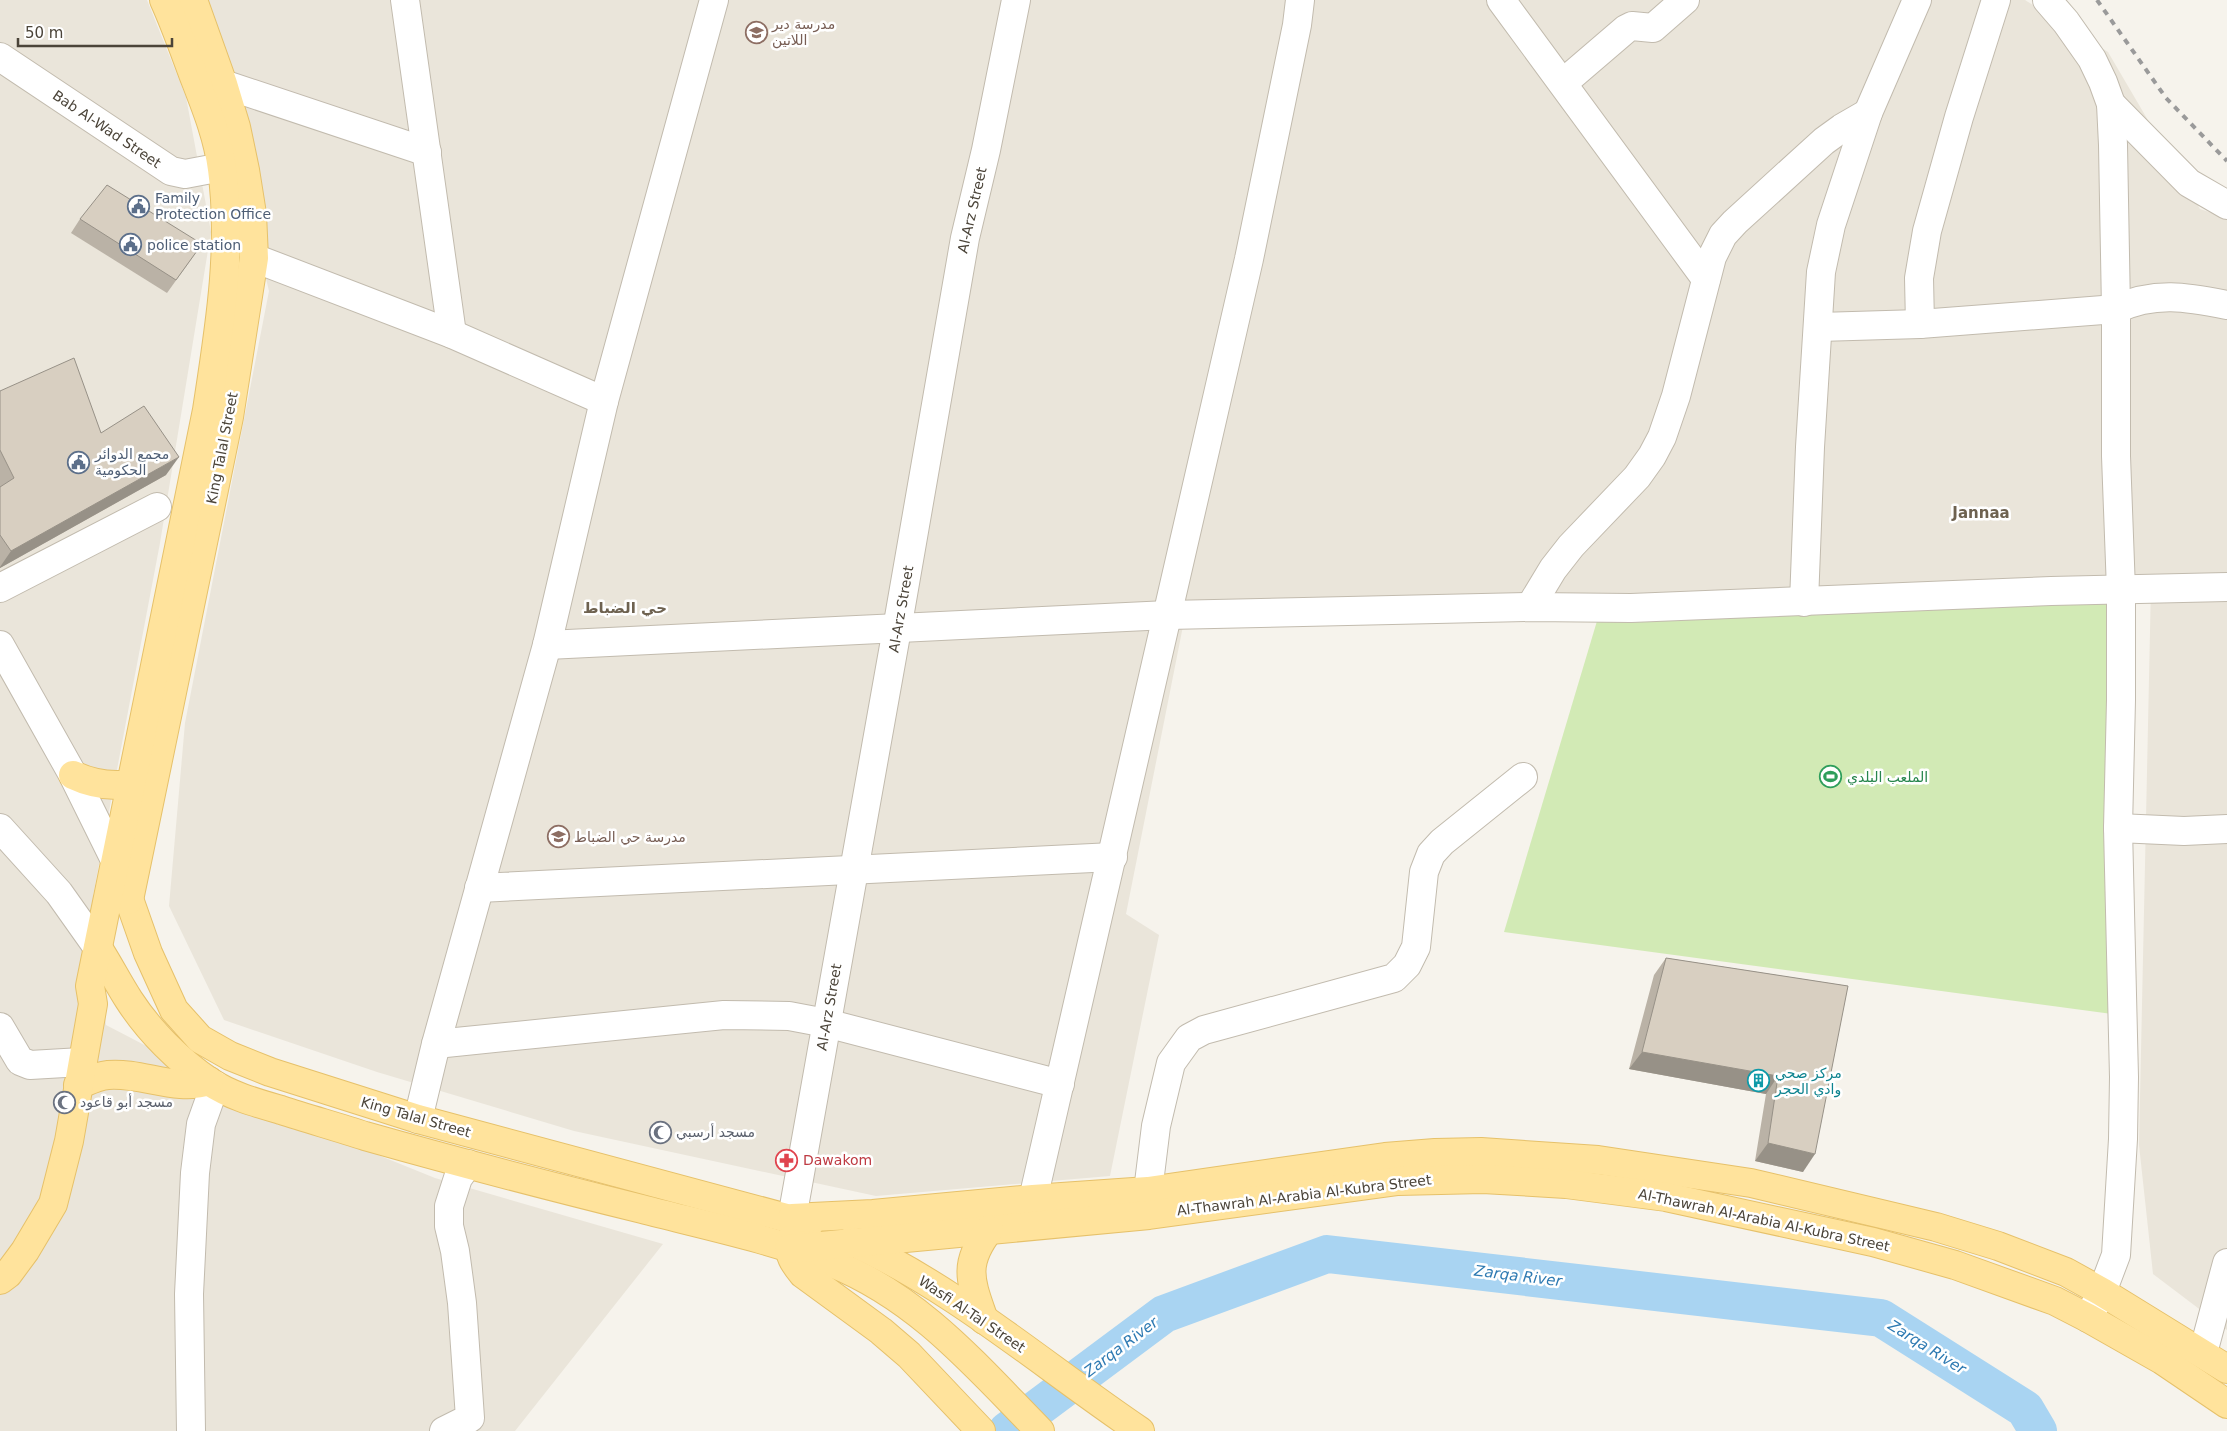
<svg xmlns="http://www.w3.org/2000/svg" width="2227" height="1431" viewBox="0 0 2227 1431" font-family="'DejaVu Sans',Vazirmatn,sans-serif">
	<rect width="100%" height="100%" fill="#f6f3ec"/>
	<g fill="#eae5da">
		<polygon points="0,0 147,0 186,97 211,232 160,543 93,896 106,1025 279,1115 435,1178 663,1244 515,1431 0,1431"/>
		<polygon points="199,0 2025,0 2108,52 2200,209 2227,218 2227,1330 2153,1274 2139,1145 2151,585 1183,626 1126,914 1159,935 1110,1176 876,1196 574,1131 377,1072 224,1020 169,906 185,723 269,291"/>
	</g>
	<polygon fill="#d2eab5" points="2110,600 2112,1014 1504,932 1597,621"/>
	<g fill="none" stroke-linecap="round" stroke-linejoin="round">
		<polyline stroke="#a9d4f2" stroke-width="38" points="1007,1431 1164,1314 1327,1254 1881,1318 2025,1409 2038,1431"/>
		<defs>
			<g id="minor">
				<polyline points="405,0 452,334"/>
				<polyline points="1501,0 1706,279"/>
				<polyline points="2047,0 2066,22 2092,59 2103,82 2111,104 2113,145 2116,309 2116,456 2121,590 2121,700 2118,828 2124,1077 2123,1139 2116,1255 2102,1292 2088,1318"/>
				<polyline points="0,57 171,171 185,174 222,167"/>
				<polyline points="1563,83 1626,29 1632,26 1653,28 1685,0"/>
				<polyline points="223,84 427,152"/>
				<polyline points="2111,104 2189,183 2227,205"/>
				<polyline points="254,258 452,334 604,401"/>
				<polyline points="1920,324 1919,278 1927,231 1959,117 1996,0"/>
				<path d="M1819,327l101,-3 196,-15c39,-18 71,-12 111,-4"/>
				<polyline points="0,588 157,507"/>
				<polyline points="1804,602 1810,447 1821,272 1831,225 1868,113 1917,0"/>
				<polyline points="1530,607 1553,569 1571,546 1637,477 1652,456 1662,437 1676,396 1712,257 1723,235 1735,222 1824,141 1842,128 1868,113"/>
				<polyline points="0,645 73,775 116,862"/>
				<polyline points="547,645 1168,615 1530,607 1631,608 2051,591 2227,587"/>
				<polyline points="0,828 59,893 98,948"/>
				<polyline points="2118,828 2184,831 2227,829"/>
				<polyline points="479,888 1113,857"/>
				<polyline points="0,1027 20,1061 30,1065 82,1062"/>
				<polyline points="436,1044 724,1015 789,1016 826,1023 1060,1084"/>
				<polyline points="418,1119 436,1044 547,645 604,401 714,0"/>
				<polyline points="1148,1191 1156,1126 1171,1063 1189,1038 1204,1030 1394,978 1407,965 1416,947 1424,872 1431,854 1442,842 1523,777"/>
				<polyline points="1033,1199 1249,259 1297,25 1300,0"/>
				<polyline points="792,1218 897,629 965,238 986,150 1016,0"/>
				<polyline points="2203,1353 2227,1263"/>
				<polyline points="191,1431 189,1294 195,1173 201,1124 215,1085"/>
				<polyline points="444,1431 470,1418 462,1303 455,1251 449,1226 449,1206 458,1178 468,1164"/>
			</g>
			<g id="major">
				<path d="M73,775c19,9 37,12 58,9"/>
				<polyline points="116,862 148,953 174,1010 200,1039 230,1056 270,1072 418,1119 809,1224"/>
				<polyline points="129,900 229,417 254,258 252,214 245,170 236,127 223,84 193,0"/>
				<path d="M98,948c11,17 20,35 31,52 20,31 50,61 81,82 21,14 47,21 71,28 28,9 56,17 84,26 92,26 184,50 277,73 62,16 130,30 190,54 87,35 144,103 208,168"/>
				<path d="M78,1085c10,-4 19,-9 30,-10 34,-3 68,17 101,6"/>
				<polyline points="792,1218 873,1214 1033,1199 1148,1191 1385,1157 1435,1153 1481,1152 1598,1160 1751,1183 1936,1227 1998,1246 2066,1272 2102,1292 2227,1369"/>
				<path d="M790,1240c-2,15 4,23 13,34l78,57 28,24 72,76"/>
				<path d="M851,1241c105,48 194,126 289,190"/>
				<polyline points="789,1249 1149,1215 1398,1181 1483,1179 1566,1184 1666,1197 1873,1242 1955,1265 2055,1301 2088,1318 2162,1360 2227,1404"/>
				<path d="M0,1280l8,-6 17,-23 28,-47 16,-63 24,-137 -3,-18 117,-576c12,-79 26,-161 15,-241 -4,-33 -17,-64 -29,-95 -9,-24 -18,-50 -29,-74"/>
				<path d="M984,1320c-13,-38 -22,-55 5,-90"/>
			</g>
		</defs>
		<use href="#minor" stroke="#c2bbae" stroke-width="30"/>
		<use href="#major" stroke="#e6c16a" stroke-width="30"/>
		<use href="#minor" stroke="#fff" stroke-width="28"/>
		<use href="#major" stroke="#ffe39c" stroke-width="28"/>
		<polyline stroke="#9a9a9a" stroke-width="4" stroke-dasharray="6 6" stroke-linecap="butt" points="2097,0 2166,98 2227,161"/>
	</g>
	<g fill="#bab2a6">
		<polygon points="80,219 202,244 167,293 71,233"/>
		<polygon points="0,391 101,433 166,475 0,568"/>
		<polygon points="1666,958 1848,986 1803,1172 1755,1161 1766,1094 1629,1069 1654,975"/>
	</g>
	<g fill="#979187">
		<polygon points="179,457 166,475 0,568 0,567 11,551"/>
		<polygon points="1642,1052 1778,1076 1766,1094 1629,1069"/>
		<polygon points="1768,1143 1815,1154 1803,1172 1755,1161"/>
	</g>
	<g fill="#d8cfc1" stroke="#979187">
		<polygon points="107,185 202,244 176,280 80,219"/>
		<polygon points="74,358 101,433 144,406 179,457 11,551 0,535 0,487 14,478 0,450 0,391"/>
		<polygon points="1666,958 1848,986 1815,1154 1768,1143 1778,1076 1642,1052"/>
	</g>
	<defs>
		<symbol id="school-ring" viewBox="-11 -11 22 22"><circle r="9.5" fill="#fff" stroke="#8d6e63" stroke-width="1.5"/><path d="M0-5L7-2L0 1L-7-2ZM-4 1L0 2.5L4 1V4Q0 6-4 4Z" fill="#8d6e63"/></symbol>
		<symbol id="civic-ring" viewBox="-11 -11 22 22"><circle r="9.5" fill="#fff" stroke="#5c6f8a" stroke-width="1.5"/><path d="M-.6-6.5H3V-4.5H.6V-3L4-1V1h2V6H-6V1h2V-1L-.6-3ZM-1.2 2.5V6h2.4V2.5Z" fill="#5c6f8a"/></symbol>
		<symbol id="stadium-ring" viewBox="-11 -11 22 22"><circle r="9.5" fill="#fff" stroke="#2e9e5b" stroke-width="1.5"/><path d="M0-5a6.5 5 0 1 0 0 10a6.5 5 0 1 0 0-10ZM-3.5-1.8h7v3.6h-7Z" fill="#2e9e5b"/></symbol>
		<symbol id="building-ring" viewBox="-11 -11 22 22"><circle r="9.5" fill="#fff" stroke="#0f9aa8" stroke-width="1.5"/><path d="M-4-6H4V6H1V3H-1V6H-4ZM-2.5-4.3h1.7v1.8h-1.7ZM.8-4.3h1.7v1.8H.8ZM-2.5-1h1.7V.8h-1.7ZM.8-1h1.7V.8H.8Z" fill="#0f9aa8"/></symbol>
		<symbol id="mosque-ring" viewBox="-11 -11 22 22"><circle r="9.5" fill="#fff" stroke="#6b7280" stroke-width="1.5"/><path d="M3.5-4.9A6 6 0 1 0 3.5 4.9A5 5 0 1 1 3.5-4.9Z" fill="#6b7280"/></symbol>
		<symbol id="pharmacy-ring" viewBox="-11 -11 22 22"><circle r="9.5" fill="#fff" stroke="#e0444e" stroke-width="1.5"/><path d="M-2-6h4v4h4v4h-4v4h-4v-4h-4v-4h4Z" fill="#e0444e"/></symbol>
	</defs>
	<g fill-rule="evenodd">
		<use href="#school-ring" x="744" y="20" width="25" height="25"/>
		<use href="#civic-ring" x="126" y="194" width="25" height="25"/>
		<use href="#civic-ring" x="118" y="232" width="25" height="25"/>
		<use href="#civic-ring" x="66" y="450" width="25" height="25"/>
		<use href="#stadium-ring" x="1818" y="764" width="25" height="25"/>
		<use href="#school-ring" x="546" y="824" width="25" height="25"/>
		<use href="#building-ring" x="1746" y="1068" width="25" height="25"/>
		<use href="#mosque-ring" x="52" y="1090" width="25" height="25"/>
		<use href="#mosque-ring" x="648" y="1120" width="25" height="25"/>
		<use href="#pharmacy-ring" x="774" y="1148" width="25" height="25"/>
	</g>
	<g text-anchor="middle" stroke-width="5" stroke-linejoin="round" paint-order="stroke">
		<g font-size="14" fill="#785e54" stroke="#fff" text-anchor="start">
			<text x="772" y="29">مدرسة دير<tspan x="772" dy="16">اللاتين</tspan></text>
			<text x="574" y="842">مدرسة حي الضباط</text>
		</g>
		<g font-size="14" fill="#4b4439" stroke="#fff">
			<text transform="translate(107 129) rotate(34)" y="5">Bab Al-Wad Street</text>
			<text transform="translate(972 210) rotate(-77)" y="5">Al-Arz Street</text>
			<text transform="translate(222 448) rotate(-79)" y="5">King Talal Street</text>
			<text transform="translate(901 609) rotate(-80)" y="5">Al-Arz Street</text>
			<text transform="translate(829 1007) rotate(-80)" y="5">Al-Arz Street</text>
			<text transform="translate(416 1117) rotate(16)" y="5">King Talal Street</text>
			<text transform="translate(1304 1195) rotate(-7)" y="5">Al-Thawrah Al-Arabia Al-Kubra Street</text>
			<text transform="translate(1764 1220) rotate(12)" y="5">Al-Thawrah Al-Arabia Al-Kubra Street</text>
			<text transform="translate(972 1314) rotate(34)" y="5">Wasfi Al-Tal Street</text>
		</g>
		<g font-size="14" fill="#4e5e75" stroke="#fff" text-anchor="start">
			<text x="155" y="203">Family<tspan x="155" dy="16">Protection Office</tspan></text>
			<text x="147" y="250">police station</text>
			<text x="95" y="459">مجمع الدوائر<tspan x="95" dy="16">الحكومية</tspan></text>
		</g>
		<g font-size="14" fill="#27864d" stroke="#fff" text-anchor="start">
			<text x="1847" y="782">الملعب البلدي</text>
		</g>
		<g font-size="14" fill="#0d838f" stroke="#fff" text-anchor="start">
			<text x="1775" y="1078">مركز صحي<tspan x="1775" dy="16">وادي الحجر</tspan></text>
		</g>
		<g font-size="14" fill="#5b616d" stroke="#fff" text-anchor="start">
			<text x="80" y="1107">مسجد أبو قاعود</text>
			<text x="676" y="1137">مسجد أرسبي</text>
		</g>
		<g font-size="14" fill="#be3a42" stroke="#fff" text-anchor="start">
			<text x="803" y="1165">Dawakom</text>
		</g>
		<g font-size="15" font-weight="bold" fill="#6e6250" stroke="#fff">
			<text x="1981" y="518">Jannaa</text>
			<text x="625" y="613">حي الضباط</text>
		</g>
		<g font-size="15" font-style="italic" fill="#2e7ab2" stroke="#fff">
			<text transform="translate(1518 1276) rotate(7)" y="5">Zarqa River</text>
			<text transform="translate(1121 1347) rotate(-37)" y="5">Zarqa River</text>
			<text transform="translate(1927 1347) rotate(32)" y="5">Zarqa River</text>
		</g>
	</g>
	<path d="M18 38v8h154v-8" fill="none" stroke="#4b4439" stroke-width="2.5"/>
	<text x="25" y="38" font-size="15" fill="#4b4439" stroke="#ffffff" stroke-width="4" paint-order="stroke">50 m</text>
</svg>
